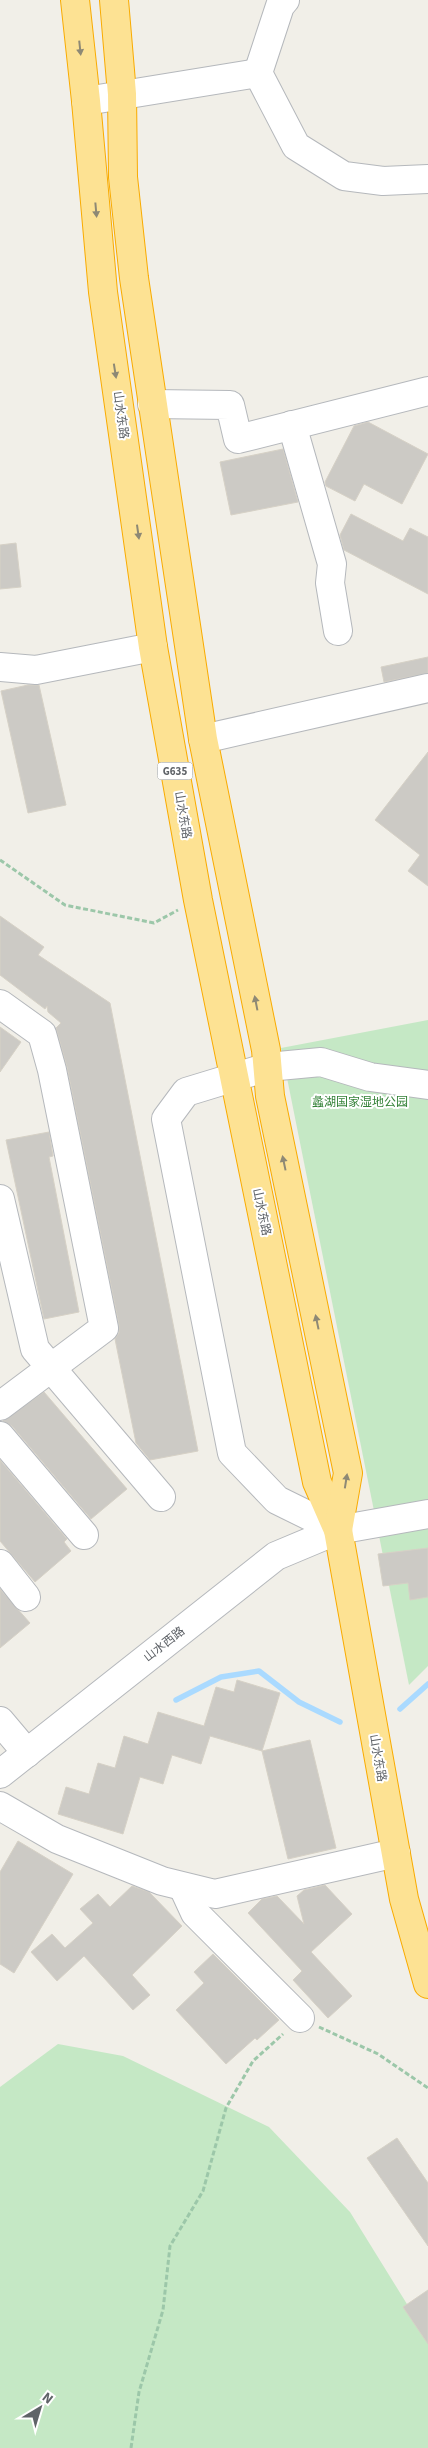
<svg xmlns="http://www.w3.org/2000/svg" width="428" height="2448" viewBox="0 0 428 2448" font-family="'Source Sans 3','Noto Sans SC',sans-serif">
	<rect width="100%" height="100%" fill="#f1efe8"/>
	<g fill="#c5e8c5">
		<polygon points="428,1020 428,1666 409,1685 281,1048"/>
		<polygon points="58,2044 123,2056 269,2127 350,2212 428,2338 428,2448 0,2448 0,2087"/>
	</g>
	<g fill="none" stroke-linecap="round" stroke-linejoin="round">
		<g stroke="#aadaff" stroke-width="5.5">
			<polyline points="176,1700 221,1677 259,1671 299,1702 340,1722"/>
			<polyline points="400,1709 428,1684"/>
		</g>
	</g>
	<g fill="#cccac5" stroke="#d6d1c6">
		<polygon points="368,422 428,454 402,504 364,484 355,501 326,486 325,482 354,426"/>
		<polygon points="283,449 298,502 231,515 220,462"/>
		<polygon points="351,514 403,541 410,528 428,537 428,594 344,550 340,535"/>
		<polygon points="16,543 21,587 0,589 0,545"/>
		<polygon points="428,657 428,673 384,682 381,667"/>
		<polygon points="28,685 39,685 66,805 28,813 1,691"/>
		<polygon points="428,752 428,886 408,871 420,855 375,820"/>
		<polygon points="0,916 44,947 38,955 110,1003 198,1451 150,1460 136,1443 115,1339 119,1333 119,1325 67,1067 56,1028 61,1023 48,1012 47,1006 45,1009 0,975"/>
		<polygon points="0,1027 21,1042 0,1072"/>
		<polygon points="49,1132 53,1156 49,1157 79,1312 44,1319 6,1140"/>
		<polygon points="44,1392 127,1489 91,1519 12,1426 3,1421"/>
		<polygon points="0,1460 67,1539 64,1542 71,1551 35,1582 0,1541"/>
		<polygon points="428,1548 428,1597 410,1600 408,1583 383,1586 378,1554"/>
		<polygon points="0,1589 30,1623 0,1648"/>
		<polygon points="237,1680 280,1693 262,1751 210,1736 201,1764 172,1755 163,1784 140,1777 123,1834 58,1814 66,1787 89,1794 98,1763 115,1768 124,1736 148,1744 158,1712 204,1726 216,1687 234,1692"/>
		<polygon points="310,1740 336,1848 288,1859 262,1751"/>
		<polygon points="18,1841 73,1874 14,1973 0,1964 0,1872"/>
		<polygon points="325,1885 352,1914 311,1952 352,1996 328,2018 293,1980 302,1971 248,1913 262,1899 277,1896 304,1924 297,1896 304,1890"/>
		<polygon points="132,1886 149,1892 182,1926 132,1975 150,1995 133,2010 84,1956 57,1981 31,1952 52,1934 65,1948 93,1923 80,1909 98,1894 110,1907"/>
		<polygon points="213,1954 279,2020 257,2040 255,2038 226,2064 176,2010 204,1983 194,1972"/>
		<polygon points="397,2138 428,2183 428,2246 367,2158"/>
		<polygon points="428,2290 428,2344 403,2307"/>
	</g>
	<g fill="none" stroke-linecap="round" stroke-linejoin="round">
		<defs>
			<g id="minor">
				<polyline points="285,0 280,6 258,73 296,146 344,176 383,181 428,179"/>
				<polyline points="86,101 258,73"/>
				<polyline points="152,404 230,405 238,439 428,391"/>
				<polyline points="292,425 332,564 330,583 338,631"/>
				<polyline points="0,667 36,670 153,647"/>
				<polyline points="203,739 428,688"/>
				<polyline points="0,1004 42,1034 52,1070 104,1328 0,1406"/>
				<polyline points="0,1199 35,1349 161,1497"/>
				<polyline points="0,1436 84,1535"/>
				<polyline points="338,1530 277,1500 232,1453 166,1119 186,1092 268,1067 321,1062 370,1077 428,1085"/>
				<polyline points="0,1564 26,1597"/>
				<polyline points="0,1721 27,1753"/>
				<polyline points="0,1774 276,1556 338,1530 428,1514"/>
				<polyline points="0,1806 57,1839 162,1881 215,1894 396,1853"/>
				<polyline points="183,1887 195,1913 300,2018"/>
			</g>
			<g id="highway">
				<polyline points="75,0 86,101 103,292 153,647 198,900 317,1482 338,1530 404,1899 428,1984"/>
				<polyline points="114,0 122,94 123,177 134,278 203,739 266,1050 270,1096 348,1473 338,1530"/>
			</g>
		</defs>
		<use href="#minor" stroke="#b5b8bc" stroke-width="30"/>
		<use href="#highway" stroke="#f9ab00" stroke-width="30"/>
		<g stroke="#9cc7a9" stroke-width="3" stroke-dasharray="5 2.5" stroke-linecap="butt">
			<polyline points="0,860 65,905 154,923 178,910"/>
			<polyline points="319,2027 378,2054 428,2088"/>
			<polyline points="131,2448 139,2392 163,2310 170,2246 203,2191 226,2108 253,2061 283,2034"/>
		</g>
		<use href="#minor" stroke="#fff" stroke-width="28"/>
		<use href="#highway" stroke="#fde293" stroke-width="28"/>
	</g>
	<defs><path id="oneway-solid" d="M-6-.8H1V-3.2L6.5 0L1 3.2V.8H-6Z" transform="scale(1.25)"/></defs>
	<g fill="#8e8975">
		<use href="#oneway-solid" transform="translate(80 48) rotate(84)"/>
		<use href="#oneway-solid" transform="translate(96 210) rotate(85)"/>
		<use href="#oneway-solid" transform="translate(115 371) rotate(81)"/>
		<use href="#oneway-solid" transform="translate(138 532) rotate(82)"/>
		<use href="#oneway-solid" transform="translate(256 1003) rotate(-101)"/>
		<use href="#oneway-solid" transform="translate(284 1163) rotate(-102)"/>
		<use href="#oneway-solid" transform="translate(317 1322) rotate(-102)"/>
		<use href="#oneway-solid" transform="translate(346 1481) rotate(-81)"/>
	</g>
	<g text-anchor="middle" stroke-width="4" stroke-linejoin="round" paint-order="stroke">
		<rect fill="#fff" stroke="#8f9295" stroke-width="1" x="157.5" y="762.5" width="35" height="17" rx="4"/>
		<g font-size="11" font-weight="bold" fill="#5f6368">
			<text x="175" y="775">G635</text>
		</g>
		<g font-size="12" fill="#5f6368" stroke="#fff">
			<text transform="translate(121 415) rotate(82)" y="4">山水东路</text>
			<text transform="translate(183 815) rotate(80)" y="4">山水东路</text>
			<text transform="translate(262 1212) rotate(78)" y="4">山水东路</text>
			<text transform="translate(164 1644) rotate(-38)" y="4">山水西路</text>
			<text transform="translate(378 1758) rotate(80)" y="4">山水东路</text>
		</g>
		<g font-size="12" fill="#348238" stroke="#fff">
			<text x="360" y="1106">蠡湖国家湿地公园</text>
		</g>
	</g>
	<g transform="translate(40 2408) rotate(38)" stroke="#ffffff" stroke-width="4" paint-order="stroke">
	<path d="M0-4L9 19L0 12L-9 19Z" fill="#5f6368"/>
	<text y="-8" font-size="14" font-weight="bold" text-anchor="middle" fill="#5f6368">N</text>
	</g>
</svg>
